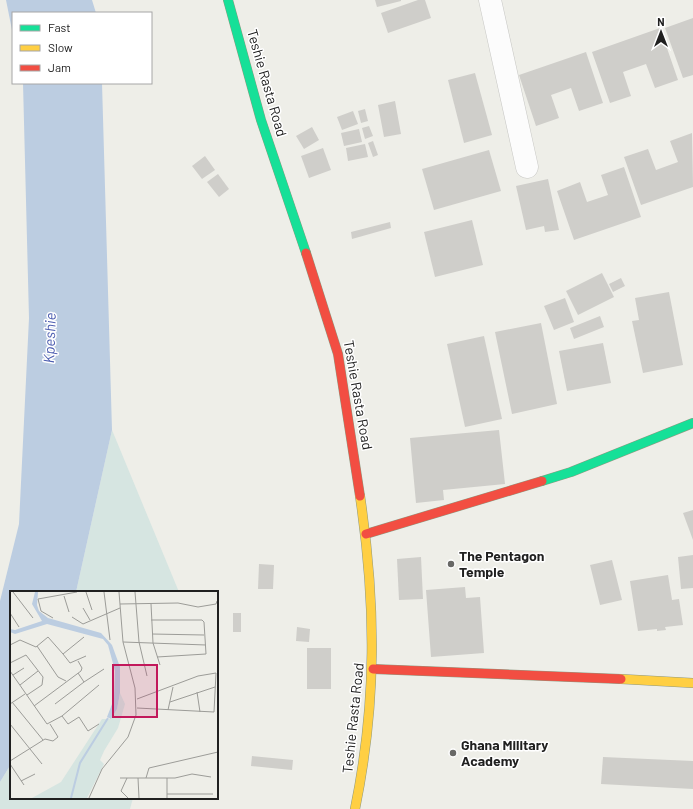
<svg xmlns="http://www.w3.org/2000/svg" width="693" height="809" viewBox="0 0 693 809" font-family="Barlow,sans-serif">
	<rect width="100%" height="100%" fill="#eeeee8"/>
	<g fill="#d6e5e1">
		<polygon points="112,430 179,592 76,592"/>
		<polygon points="11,764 11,798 133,798 130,809 0,809 0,782"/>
	</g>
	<g fill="#bccde1">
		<polygon points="6,0 92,0 96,13 13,13 13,35"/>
		<polygon points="23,83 102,83 112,430 76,592 11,592 11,764 0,782 0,601 19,524 29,318"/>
	</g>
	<g fill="#cfceca">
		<polygon points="375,0 401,0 401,1 377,7"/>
		<polygon points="418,0 425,0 431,18 388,33 381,13"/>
		<polygon points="693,18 693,75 683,78 665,28"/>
		<polygon points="660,28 678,80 655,88 646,64 623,72 631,96 610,103 592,52"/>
		<polygon points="586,52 603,103 579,111 571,88 551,95 559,118 536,126 519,75"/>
		<polygon points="475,73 492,135 464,143 448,80"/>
		<polygon points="395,101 401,134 384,137 378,105"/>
		<polygon points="365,109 368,121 361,123 358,111"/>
		<polygon points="353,111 358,124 342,130 337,117"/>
		<polygon points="369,126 373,136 365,139 362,128"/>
		<polygon points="312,127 319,140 304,149 296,136"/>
		<polygon points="359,129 362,142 344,146 341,133"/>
		<polygon points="692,133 693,187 641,205 624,157 648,149 656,170 678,162 670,141"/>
		<polygon points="373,141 378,155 373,157 368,143"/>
		<polygon points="365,144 368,157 348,161 346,148"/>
		<polygon points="323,148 331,170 309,178 301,156"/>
		<polygon points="489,150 501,191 434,210 422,169"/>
		<polygon points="205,156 215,170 202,179 192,166"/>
		<polygon points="624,167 641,217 574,240 557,191 580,182 587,202 608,195 601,175"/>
		<polygon points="218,174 229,189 219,197 207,182"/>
		<polygon points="548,179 559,230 545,232 544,226 526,230 516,186"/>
		<polygon points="472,220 483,265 435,277 424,232"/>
		<polygon points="390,222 391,228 352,239 351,232"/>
		<polygon points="602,273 614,297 578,315 566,291"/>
		<polygon points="621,278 625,286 613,292 609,284"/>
		<polygon points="669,292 683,365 643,373 632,321 639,320 635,298"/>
		<polygon points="565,298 574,322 554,330 544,306"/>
		<polygon points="600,316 604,327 574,339 570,328"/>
		<polygon points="541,323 557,404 512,414 495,332"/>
		<polygon points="484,336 502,419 465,427 447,344"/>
		<polygon points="603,343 611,383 567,391 559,351"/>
		<polygon points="499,430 505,484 443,490 444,500 416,503 410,438"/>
		<polygon points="693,510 693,540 683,513"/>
		<polygon points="693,555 693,588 681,589 678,557"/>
		<polygon points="421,557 423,599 399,600 397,559"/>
		<polygon points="612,560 622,600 600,605 590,565"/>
		<polygon points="259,564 274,565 273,589 258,589"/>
		<polygon points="668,575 672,600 679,599 683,625 665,627 666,630 657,631 657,629 638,631 630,581"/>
		<polygon points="465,587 466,598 480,597 484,653 431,657 426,590"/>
		<rect x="233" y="613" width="8" height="19"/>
		<polygon points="297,627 310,629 309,642 296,641"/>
		<rect x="307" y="648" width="24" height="41"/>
		<polygon points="252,756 293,760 292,770 251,766"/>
		<polygon points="603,757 693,761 693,789 601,784"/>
	</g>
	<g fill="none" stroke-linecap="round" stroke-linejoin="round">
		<defs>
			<polyline id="street" points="490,0 527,167"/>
			<g id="fast">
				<polyline points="228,0 261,120 306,253"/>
				<polyline points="542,481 571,472 693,423"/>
			</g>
			<g id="slow">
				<polyline points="621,679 693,683"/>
				<path d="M355,809c22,-107 21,-205 5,-313"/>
			</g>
			<g id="jam">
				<polyline points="306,253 338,354 360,496"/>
				<polyline points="366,534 542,481"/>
				<polyline points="373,669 621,679"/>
			</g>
		</defs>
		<use href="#street" stroke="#c7c7c4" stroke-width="23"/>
		<use href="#fast" stroke="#8f9980" stroke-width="10"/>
		<use href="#slow" stroke="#8f9980" stroke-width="10"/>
		<use href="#jam" stroke="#8f9980" stroke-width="10"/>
		<use href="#street" stroke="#fcfcfc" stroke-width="22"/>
		<use href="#fast" stroke="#16e098" stroke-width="9"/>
		<use href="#slow" stroke="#ffcf43" stroke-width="9"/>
		<use href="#jam" stroke="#f24e42" stroke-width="9"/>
	</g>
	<g fill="#686866" stroke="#fff" stroke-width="1.5">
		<circle cx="451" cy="564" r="4"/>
		<circle cx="453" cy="753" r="4"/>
	</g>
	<g text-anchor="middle" stroke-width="3" stroke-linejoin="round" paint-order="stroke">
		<g font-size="14" fill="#202020" stroke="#fff">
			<text transform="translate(267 83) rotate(74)" y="5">Teshie Rasta Road</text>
			<text transform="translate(358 395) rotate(80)" y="5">Teshie Rasta Road</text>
			<text transform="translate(353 718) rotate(-84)" y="5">Teshie Rasta Road</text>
		</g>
		<g font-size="14" font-weight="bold" fill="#202020" stroke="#fff" text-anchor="start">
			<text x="459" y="561">The Pentagon<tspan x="459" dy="16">Temple</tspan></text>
			<text x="461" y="750">Ghana Military<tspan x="461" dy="16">Academy</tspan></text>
		</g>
		<g font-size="15" font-style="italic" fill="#4c5db0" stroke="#fff">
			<text transform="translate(50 338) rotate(-88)" y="5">Kpeshie</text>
		</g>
	</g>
	<g transform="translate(10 591)">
		<rect width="208" height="208" fill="#eeeee8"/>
		<path d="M110,102l5,11 -7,24 -14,23 -4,9 4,4 -17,34h-55l29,-16 41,-63h9l6,-10z" fill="#d6e5e1"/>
		<path d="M25,1h3l-1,13 2,6 9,7 53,15 11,12 8,22v26l-3,16 -6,10 -4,-2 7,-18 1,-28 -7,-26 -5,-6 -56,-15 -32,10 -5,-2v-3l5,1 27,-9 -10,-17z" fill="#bccde1"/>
		<path fill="none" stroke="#bccde1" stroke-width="2" d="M61,207l9,-35 28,-45"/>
		<path fill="none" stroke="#9c9c98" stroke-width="1" d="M3,1l20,26M76,1l6,18M94,1l6,48M125,1l4,50 8,34M54,5l5,16M110,13l58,-1 20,4 18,-3 1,-3M141,13l2,39 7,22M73,17l7,12M0,22l9,14M62,26l11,7 37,-16M43,27l-12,-7 -3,-12 39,-7M141,29h51l2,2 2,32 -49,3M142,43l52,1M113,51l83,3M0,54l10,-5 16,7 12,-10 15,17 21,-17M27,55l21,31 8,4M53,63l7,9 16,-7M0,72l16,-8 17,22 -1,8 -15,10M0,80l37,53 15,-8 37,-31M3,84l11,-7M74,91l20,-13M10,94l18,-14M187,101l3,20M127,108l61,-23 18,-3 -2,39 -77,-4M2,111l31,38M160,111l45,-15M0,113l15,-10M45,113l29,-22 -6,-9M24,115l47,-35 1,-3 -4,-7M158,119l5,-23M52,125l6,8 11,-7 9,14 11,-7M0,133l32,40M0,170l35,-22 8,2 5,-4 -8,-13M0,173l14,21M110,187h55l17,-4 19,3M117,187l-6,13 7,7M128,187l1,20M136,187l3,-10 69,-16M157,187v20M11,190l14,-7M157,203h46M79,207l13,-29 26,-32 8,-22 -1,-27 -12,-46 -4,-50"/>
		<path fill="#c2185b" fill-opacity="0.15" stroke="#c2185b" stroke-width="2" d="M103,74h44v52h-44z"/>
		<rect width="208" height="208" fill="none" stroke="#202020" stroke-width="2"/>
	</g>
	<rect x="12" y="12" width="140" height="72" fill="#ffffff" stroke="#a6a6a6"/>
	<rect x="20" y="25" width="20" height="6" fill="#16e098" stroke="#a6a6a6"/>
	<text x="48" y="32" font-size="12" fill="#202020">Fast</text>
	<rect x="20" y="45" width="20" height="6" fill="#ffcf43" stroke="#a6a6a6"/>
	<text x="48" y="52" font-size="12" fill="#202020">Slow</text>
	<rect x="20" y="65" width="20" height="6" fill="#f24e42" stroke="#a6a6a6"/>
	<text x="48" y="72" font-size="12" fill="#202020">Jam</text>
	<g transform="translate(661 32)" stroke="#ffffff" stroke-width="3" paint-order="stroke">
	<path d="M0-3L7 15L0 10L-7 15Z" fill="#202020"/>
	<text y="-6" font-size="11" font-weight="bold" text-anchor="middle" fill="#202020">N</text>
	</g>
</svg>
